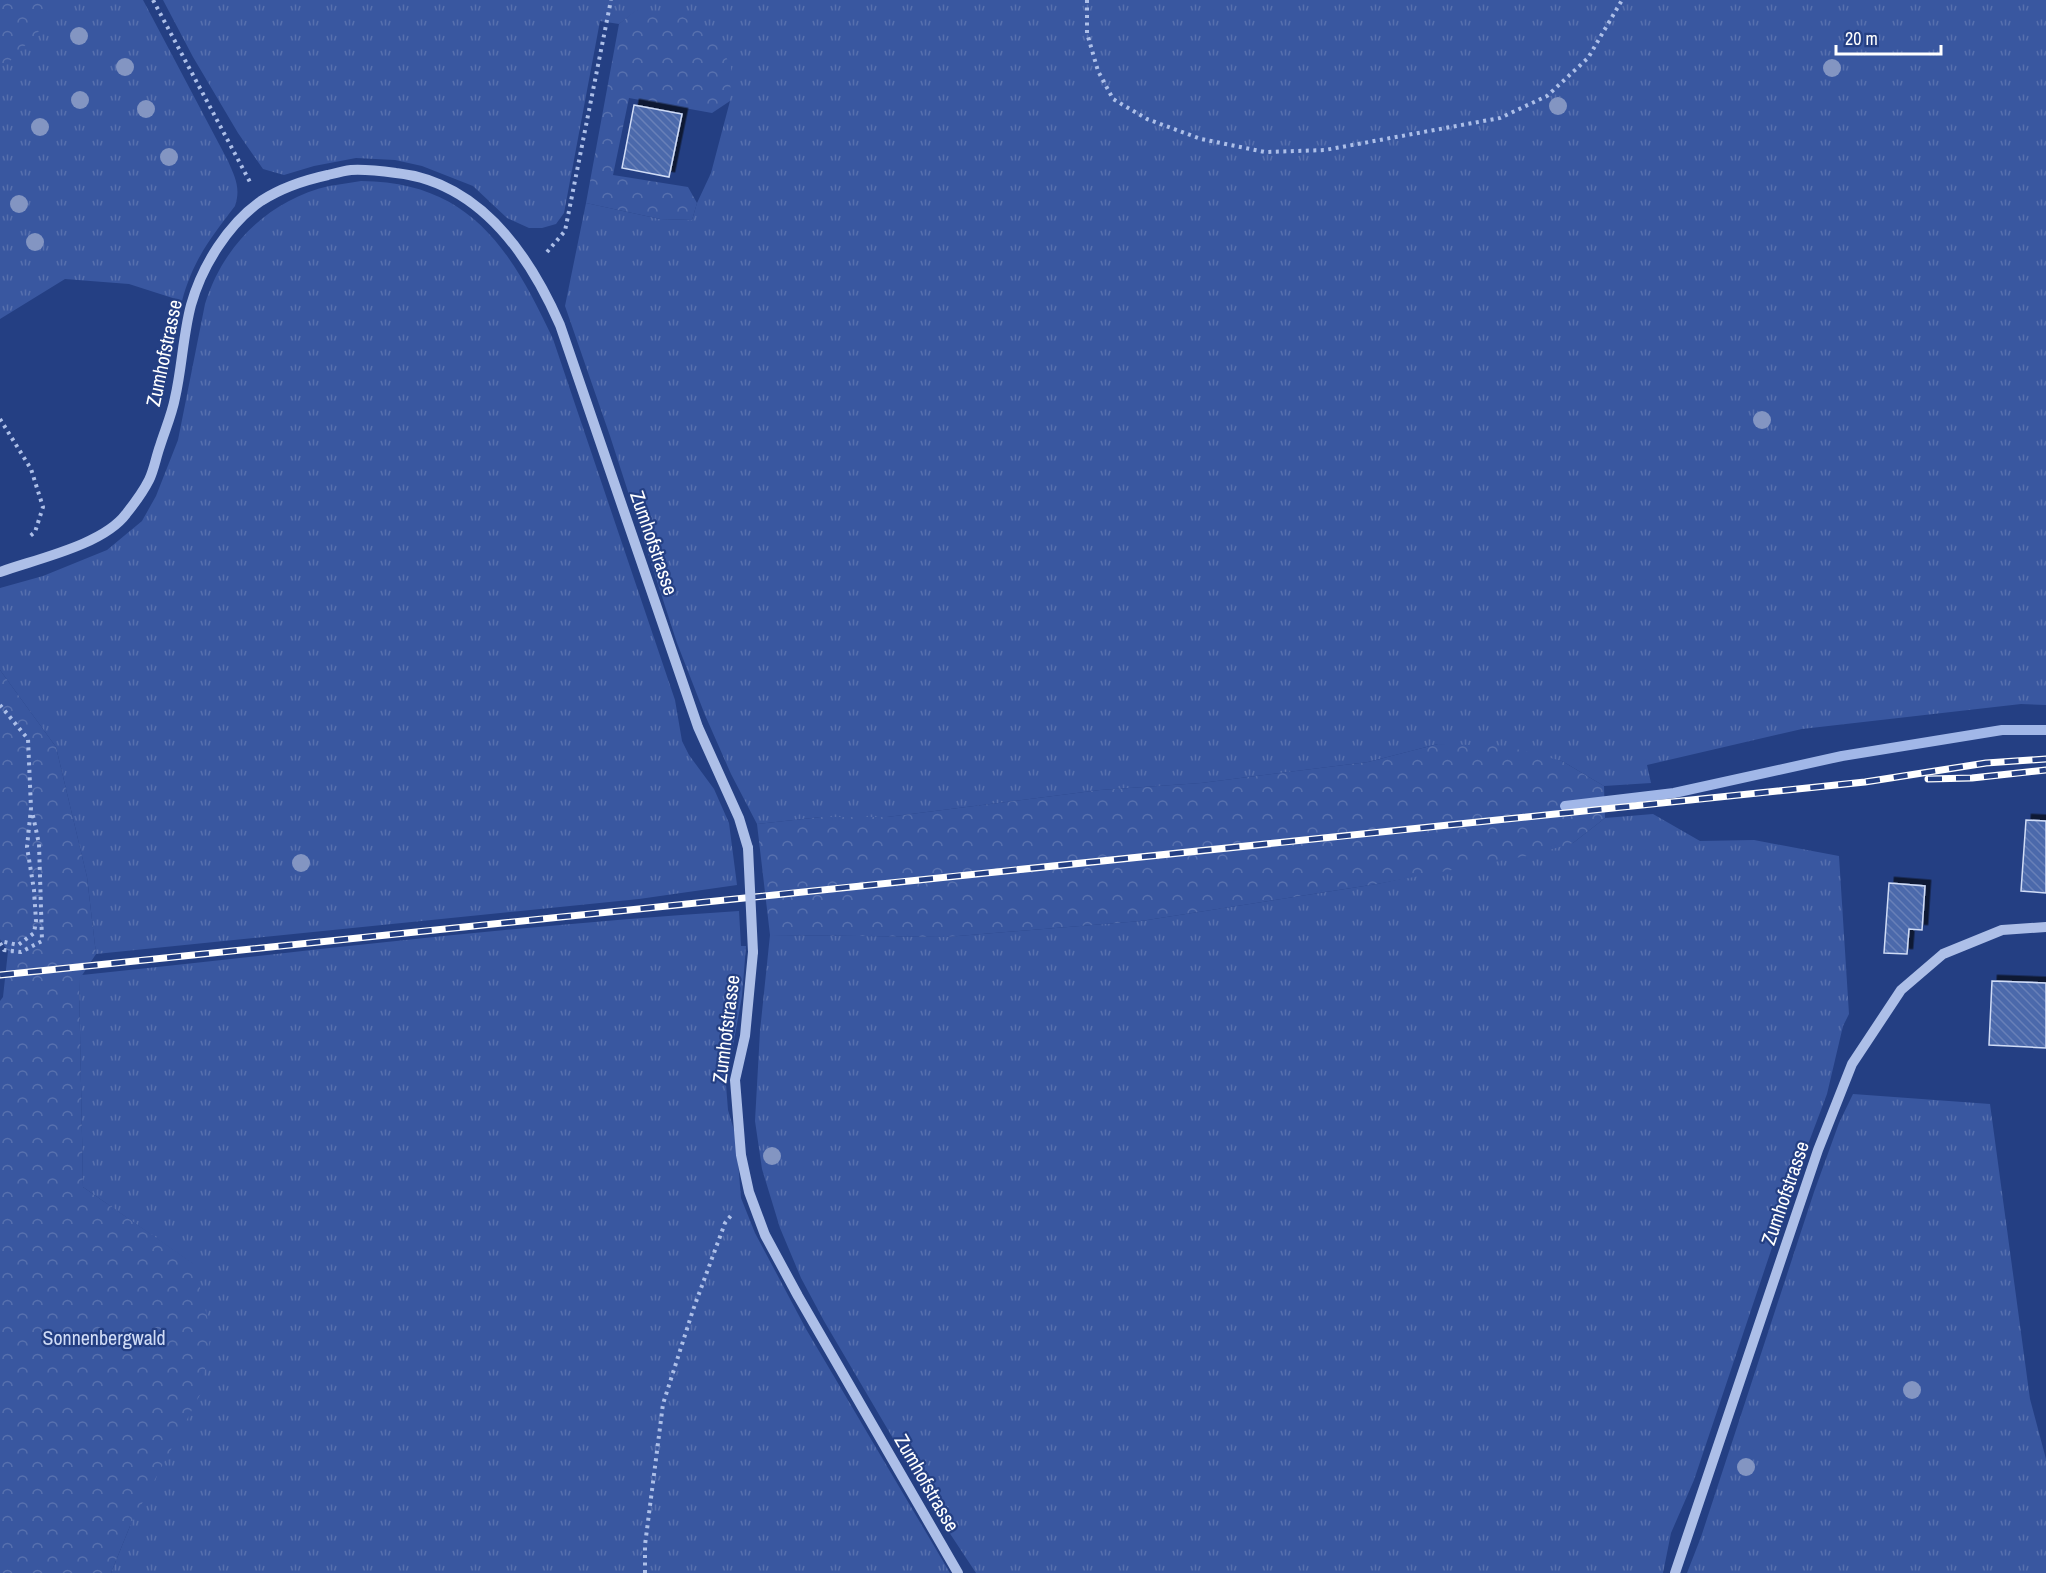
<svg xmlns="http://www.w3.org/2000/svg" width="2046" height="1573" viewBox="0 0 2046 1573" font-family="'Archivo Narrow',sans-serif">
	<defs>
		<pattern id="grass-tufts" width="24" height="20" patternUnits="userSpaceOnUse" patternTransform="scale(1.5)"><rect width="24" height="20" fill="#3957a0"/><path d="M3 7l-1-3M5 7V3M7 7l1-3M15 17l-1-3M17 17v-4M19 17l1-3" fill="none" stroke="#5770ae"/></pattern>
		<pattern id="forest-crowns" width="20" height="18" patternUnits="userSpaceOnUse" patternTransform="scale(1.5)"><rect width="20" height="18" fill="#3957a0"/><path d="M2 6a3 3 0 1 1 6 0M12 15a3 3 0 1 1 6 0" fill="none" stroke="#5770ae"/></pattern>
		<pattern id="building-back-hatch" width="6" height="6" patternUnits="userSpaceOnUse" patternTransform="scale(1.5)"><rect width="6" height="6" fill="#4c69ab"/><path d="M-1 5l2 2M0 0l6 6M5-1l2 2" fill="none" stroke="#6780b8"/></pattern>
		<filter id="shadow"><feDropShadow dx="5.5" dy="-5.5" stdDeviation="0" flood-color="#0009"/></filter>
	</defs>
	<rect width="100%" height="100%" fill="#243f83"/>
	<g fill="url(#grass-tufts)">
		<path d="M0,0h143l85,161c7,16 13,27 7,45 -25,33 -42,54 -53,95l-53,-17 -64,-5 -65,40z"/>
		<polygon points="163,0 2046,0 2046,705 2021,704 1802,729 1647,765 1651,783 1604,786 1562,761 1438,744 1368,762 1201,783 1100,790 887,817 821,817 757,824 731,774 705,715 677,643 610,436 565,306 586,203 660,219 692,220 697,203 711,173 730,101 637,10 619,24 600,21 564,213 556,224 542,228 529,228 507,218 473,186 422,166 395,160 356,158 314,166 284,175 263,169 238,133 193,57"/>
		<path d="M361,181c110,1 150,69 192,158l122,361 7,41 7,14 25,34 15,34 8,62 -98,14 -543,55 -9,-77 -31,-130 -56,-77v-82l43,-12 64,-26 35,-29 14,-25 22,-56 27,-136c18,-59 64,-104 124,-118 11,-2 22,-3 32,-5z"/>
		<polygon points="1653,814 1700,841 1754,840 1839,856 1849,1014 1843,1026 1827,1094 1795,1179 1694,1480 1671,1533 1663,1573 976,1573 941,1520 824,1321 801,1278 780,1228 762,1169 755,1121 760,1031 770,935 946,937 1141,921 1377,884 1573,843 1605,818"/>
		<path d="M739,911l2,35h5l-4,50 -16,89 2,25 8,27 5,61 14,35 51,96 144,244h-839l19,-47 63,-262 -110,-77 -4,-208 3,-4c219,-23 437,-50 657,-64z"/>
		<polygon points="1853,1094 1990,1104 2030,1399 2046,1459 2046,1573 1687,1573 1701,1537 1814,1192 1839,1123"/>
	</g>
	<g fill="url(#forest-crowns)">
		<polygon points="0,0 52,0 40,30 9,62 0,66"/>
		<polygon points="636,10 673,12 695,23 722,49 731,67 730,101 712,113 629,98 613,175 688,187 697,203 692,220 660,219 586,203 619,24"/>
		<polygon points="0,670 56,747 87,877 96,954 79,980 83,1187 194,1264 211,1332 201,1393 130,1526 111,1573 0,1573 0,1001 3,997 8,951 0,939"/>
		<polygon points="1438,744 1505,746 1562,761 1604,786 1605,818 1573,843 1532,855 1377,884 1141,921 946,937 770,935 757,824 821,817 887,817 1100,790 1201,783 1368,762"/>
	</g>
	<g fill="none" stroke-linecap="round" stroke-linejoin="round">
		<polyline stroke="#a1b7e8" stroke-width="10" points="1565,806 1674,793 1842,756 2002,730 2046,730"/>
	</g>
	<g fill="url(#building-back-hatch)" stroke="#d0dcf6" stroke-width="1.5" filter="url(#shadow)">
		<polygon points="634,105 682,114 669,177 622,168"/>
		<polygon points="2026,820 2046,821 2046,893 2021,891"/>
		<polygon points="1889,883 1925,886 1922,930 1909,929 1907,954 1884,953"/>
		<polygon points="1992,981 2046,983 2046,1048 1989,1045"/>
	</g>
	<g fill="none" stroke-linecap="round" stroke-linejoin="round">
		<g stroke="#adbfe8" stroke-width="4" stroke-dasharray="3 4.5" stroke-linecap="butt">
			<polyline points="153,0 250,182"/>
			<polyline points="1087,0 1087,33 1098,71 1113,99 1147,119 1201,139 1265,152 1325,150 1500,118 1547,96 1588,58 1622,0"/>
			<polyline points="547,252 565,231 611,0"/>
			<polyline points="0,419 31,469 43,507 35,532 30,536"/>
			<polyline points="0,705 28,739 31,808 27,847 34,890 36,921 34,933 18,945 0,941"/>
			<polyline points="0,943 4,950 21,952 42,941 39,844 32,811"/>
			<polyline points="645,1573 645,1545 663,1404 693,1310 725,1223 733,1213"/>
		</g>
		<g stroke="#adbfe8" stroke-width="10">
			<path d="M0,572c36,-13 103,-27 126,-58 8,-10 17,-22 23,-34 5,-10 7,-23 11,-34 5,-16 12,-32 15,-48 7,-30 8,-63 16,-93 11,-39 37,-81 70,-104 20,-13 44,-21 67,-26 8,-2 15,-4 23,-5 14,-1 30,1 45,3 84,9 133,81 164,152l138,402 41,91 9,30"/>
			<polyline points="753,952 745,1036 735,1080 741,1155 749,1192 765,1235 798,1296 958,1573"/>
			<polyline points="1675,1573 1818,1150 1852,1064 1901,990 1943,954 2002,930 2046,927"/>
		</g>
		<defs>
			<g id="rail">
				<polyline points="1928,779 1972,778 2046,770"/>
				<polyline points="0,975 1865,782 1986,763 2046,759"/>
			</g>
		</defs>
		<use href="#rail" stroke="#fff" stroke-width="7"/>
		<use href="#rail" stroke="#243f83" stroke-width="4.5" stroke-dasharray="14" stroke-linecap="butt"/>
		<polyline stroke="#adbfe8" stroke-width="10" points="748,848 753,952"/>
	</g>
	<g fill="#8395c2">
		<circle cx="79" cy="36" r="9"/>
		<circle cx="125" cy="67" r="9"/>
		<circle cx="1832" cy="68" r="9"/>
		<circle cx="80" cy="100" r="9"/>
		<circle cx="1558" cy="106" r="9"/>
		<circle cx="146" cy="109" r="9"/>
		<circle cx="40" cy="127" r="9"/>
		<circle cx="169" cy="157" r="9"/>
		<circle cx="19" cy="204" r="9"/>
		<circle cx="35" cy="242" r="9"/>
		<circle cx="1762" cy="420" r="9"/>
		<circle cx="301" cy="863" r="9"/>
		<circle cx="772" cy="1156" r="9"/>
		<circle cx="1912" cy="1390" r="9"/>
		<circle cx="1746" cy="1467" r="9"/>
	</g>
	<g text-anchor="middle" stroke-width="4.5" stroke-linejoin="round" paint-order="stroke">
		<g font-size="20" fill="#fff" stroke="#243f83">
			<text transform="translate(164 353) rotate(-78)" y="7">Zumhofstrasse</text>
			<text transform="translate(654 543) rotate(71)" y="7">Zumhofstrasse</text>
			<text transform="translate(726 1029) rotate(-83)" y="7">Zumhofstrasse</text>
			<text transform="translate(1785 1193) rotate(-71)" y="7">Zumhofstrasse</text>
			<text transform="translate(927 1483) rotate(60)" y="7">Zumhofstrasse</text>
		</g>
		<g font-size="20" fill="#d0dcf6" stroke="#243f83">
			<text x="104" y="1345">Sonnenbergwald</text>
		</g>
	</g>
	<path d="M1836 45v9h105v-9" fill="none" stroke="#ffffff" stroke-width="3"/>
	<text x="1845" y="45" font-size="18" fill="#ffffff" stroke="#243f83" stroke-width="4.5" paint-order="stroke">20 m</text>
</svg>
